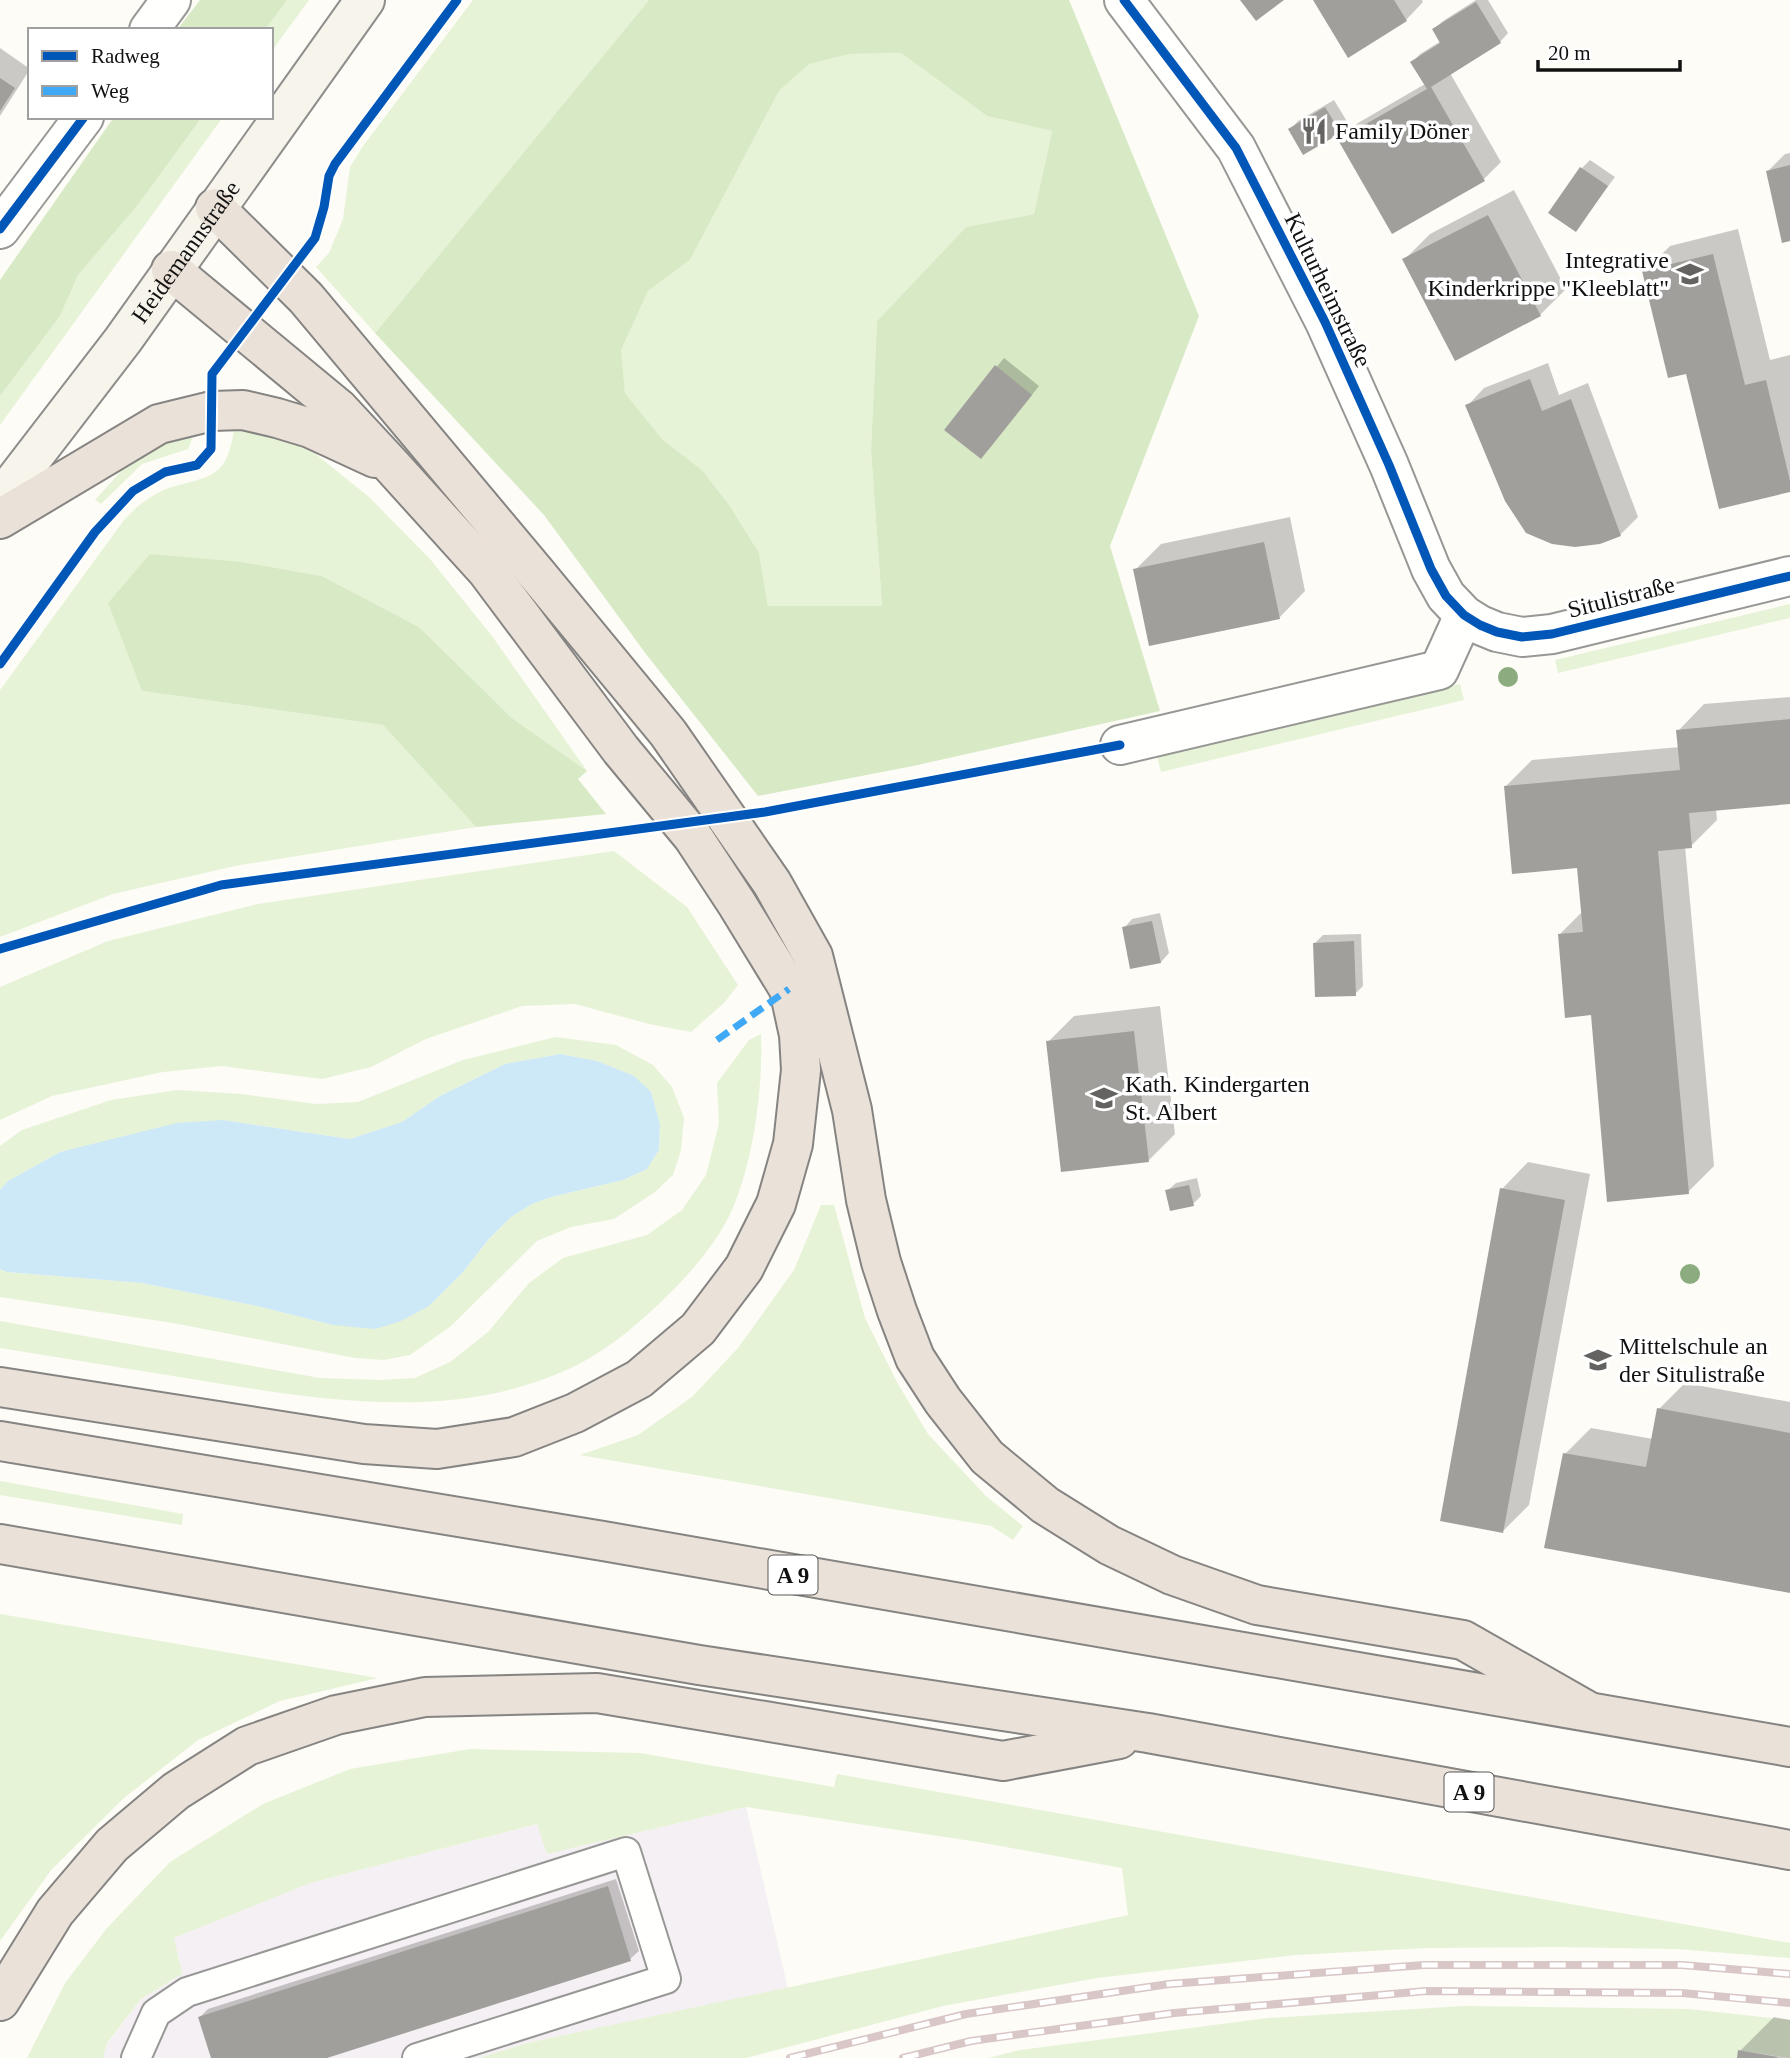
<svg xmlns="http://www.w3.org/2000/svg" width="1790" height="2058" viewBox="0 0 1790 2058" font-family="'Times New Roman',serif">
	<rect width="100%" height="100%" fill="#fdfcf7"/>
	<polygon fill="#f5f0f3" points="746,1807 788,1989 527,2043 479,2058 103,2058 107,2044 141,1999 182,1974 173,1938 310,1883 538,1824 547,1854"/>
	<g fill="#e7f3d7">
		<polygon points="287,0 309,0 271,52 271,30 265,30"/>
		<polygon points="473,0 649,0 375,333 316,267 329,253 343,219 350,167 363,146"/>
		<polygon points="901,53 987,116 1052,131 1034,214 966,227 877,321 871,450 882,606 768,606 759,553 730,506 702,470 663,440 625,393 620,350 648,291 690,260 779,91 808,64 850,54"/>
		<polygon points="202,117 223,117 0,425 0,396 60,316 78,275 137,206"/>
		<path d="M235,426l72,21 62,50 61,62 62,77 95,135 -75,-53 -93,-91 -97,-51 -80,-14 -100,129 241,34 93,102 -241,39 -122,28 -113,43v-247l124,-170c13,-14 26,-25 45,-32 16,-6 38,-7 51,-20 10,-11 12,-28 15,-42z"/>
		<polygon points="195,432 188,449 142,464 101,504 95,500 131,460 172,439"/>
		<polygon points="1790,604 1790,618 1558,673 1555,660"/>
		<polygon points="1460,684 1464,700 1161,772 1157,756"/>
		<polygon points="614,851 687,907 738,985 724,1003 691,1032 649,1024 575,1004 522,1006 426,1039 371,1067 322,1079 222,1066 163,1072 52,1096 0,1120 0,987 108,941 258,904"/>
		<path d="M761,1034c2,53 -7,126 -29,176 -12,28 -41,63 -63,84 -27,27 -57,53 -92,71 -117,58 -249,36 -373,16 -68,-11 -136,-22 -204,-33v-27l320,57 61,2 34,-2 35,-16 38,-30 41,-49 34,-25 84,-23 35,-25 24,-35 13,-52 -2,-40 32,-43z"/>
		<polygon points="556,1037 616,1045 653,1065 672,1087 684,1118 681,1150 673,1175 655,1192 614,1219 571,1227 537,1241 451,1326 410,1355 384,1360 355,1358 173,1323 0,1297 0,1269 7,1272 142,1283 257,1306 333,1325 429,1306 463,1272 488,1240 511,1217 532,1204 551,1197 623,1180 647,1169 659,1150 660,1124 651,1092 633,1076 597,1061 560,1054 505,1064 440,1096 402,1122 350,1139 223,1120 60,1152 8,1181 0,1190 0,1146 22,1130 111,1100 177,1090 241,1094 316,1104 358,1102 463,1060"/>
		<polygon points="821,1205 834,1205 865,1318 898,1384 928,1434 986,1496 1023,1526 1013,1540 991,1526 580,1455 638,1435 692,1397 738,1348 794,1270"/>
		<polygon points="0,1481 183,1514 182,1525 0,1495"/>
		<polygon points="0,1614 378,1678 280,1701 198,1740 124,1798 52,1869 0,1941"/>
		<polygon points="470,1749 640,1753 834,1787 837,1774 1790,1943 1790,1958 1676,1949 1561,1947 1427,1948 1296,1955 1097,1978 943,2006 746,2058 479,2058 527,2043 1128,1915 1122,1868 978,1842 746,1807 547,1854 537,1824 310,1883 174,1938 182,1974 141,1999 107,2043 103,2058 27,2058 65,1983 107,1928 170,1862 263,1804 350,1769"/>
		<polygon points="1464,2006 1689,2009 1790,2020 1790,2058 1739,2050 1737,2058 988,2058 1020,2050 1268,2018"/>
	</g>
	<g fill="#d8eac5" fill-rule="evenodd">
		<polygon points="200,0 287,0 265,30 177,30"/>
		<path d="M649,0h420l130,316 -89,230 50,165 -247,55 -155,30 -112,-142 -102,-139 -169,-182zM901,53l86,63 65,15 -18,83 -68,13 -89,94 -6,129 11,156h-114l-9,-53 -29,-47 -28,-36 -39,-30 -38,-47 -4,-43 27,-59 42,-31 89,-169 30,-27 41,-10z"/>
		<polygon points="114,117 202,117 137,206 78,275 60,316 0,396 0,280"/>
		<polygon points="150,554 242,562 322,576 419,627 512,718 587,771 578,779 606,814 476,827 383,725 142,691 108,603"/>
	</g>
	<polygon fill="#cde8f7" points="560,1054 597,1061 634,1076 651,1092 660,1124 659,1150 647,1169 623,1180 551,1197 532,1204 511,1217 488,1240 463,1272 429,1306 401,1321 375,1329 333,1325 257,1306 142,1283 7,1272 0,1269 0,1190 8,1181 60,1152 177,1123 223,1120 350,1139 402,1122 440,1096 505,1064"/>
	<g fill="#0003">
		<polygon points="1315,0 1422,0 1423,2 1406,20"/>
		<polygon points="1476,0 1488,0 1508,33 1500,42 1450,73 1501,162 1484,179 1340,141 1358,123 1425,84 1412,63 1420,54 1441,41 1434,29 1443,21"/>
		<polygon points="0,48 30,69 0,116"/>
		<polygon points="1334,100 1348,123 1340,132 1290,130 1298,121"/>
		<polygon points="1790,153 1790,239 1768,171 1785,154"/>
		<polygon points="1590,160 1615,177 1576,229 1582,168"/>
		<polygon points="1514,190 1566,289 1540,315 1404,260 1430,234"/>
		<polygon points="1738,229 1770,360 1790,355 1790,490 1688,371 1644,272 1670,246"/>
		<polygon points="1004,358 1039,386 989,449 946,429"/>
		<polygon points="1548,363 1559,395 1588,383 1638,517 1620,535 1467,406 1484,388"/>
		<polygon points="1290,517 1305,591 1279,618 1135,570 1161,544"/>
		<polygon points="1790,697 1790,802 1716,809 1717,820 1691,846 1685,846 1714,1166 1688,1192 1592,1014 1559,935 1583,911 1579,866 1506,786 1532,760 1680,747 1678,731 1704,704"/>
		<polygon points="1160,913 1169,953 1161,962 1124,928 1132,919"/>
		<polygon points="1361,934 1363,986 1355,994 1315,943 1323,935"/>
		<polygon points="1160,1006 1175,1134 1149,1160 1048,1042 1074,1016"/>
		<polygon points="1528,1162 1590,1174 1529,1505 1503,1531 1502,1189"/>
		<polygon points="1197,1178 1201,1196 1193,1204 1167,1191 1176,1183"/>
		<polygon points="1685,1383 1790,1402 1790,1591 1565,1454 1591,1428 1653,1439 1659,1409"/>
		<polygon points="616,1879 639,1951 630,1959 321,2058 213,2058 200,2017 208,2009"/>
		<polygon points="1774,2017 1790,2020 1790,2058 1739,2058 1740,2051"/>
	</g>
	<g fill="#a19f9c">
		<polygon points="1240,0 1284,0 1256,21"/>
		<polygon points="1313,0 1394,0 1407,21 1348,58"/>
		<polygon points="1476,2 1501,43 1431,87 1485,181 1392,234 1338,140 1427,89 1410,62 1440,43 1432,29"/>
		<polygon points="0,78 15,88 0,111"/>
		<polygon points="1325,107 1341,133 1303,155 1288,129"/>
		<polygon points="1790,165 1790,241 1782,243 1766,171"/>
		<polygon points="1580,167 1608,186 1576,232 1548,213"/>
		<polygon points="1488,215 1541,316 1455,361 1402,259"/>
		<polygon points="1713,254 1745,385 1766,380 1790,481 1790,492 1719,509 1686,374 1668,378 1642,271"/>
		<polygon points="995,365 1032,395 981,459 944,430"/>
		<polygon points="1530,379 1542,411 1571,399 1621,536 1600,544 1575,547 1552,544 1526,533 1505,501 1465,405"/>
		<polygon points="1264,542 1280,619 1149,646 1133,569"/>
		<polygon points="1790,719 1790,804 1689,813 1692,848 1658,851 1689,1194 1607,1202 1591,1015 1565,1018 1558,934 1583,932 1577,868 1512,874 1504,786 1680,770 1676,730"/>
		<polygon points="1152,921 1161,963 1130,969 1122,927"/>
		<polygon points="1354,941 1356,996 1315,997 1313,943"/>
		<polygon points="1134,1031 1149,1162 1061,1172 1046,1041"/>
		<polygon points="1189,1185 1194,1206 1170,1211 1165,1190"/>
		<polygon points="1500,1188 1565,1200 1503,1533 1440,1521"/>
		<polygon points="1657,1408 1790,1433 1790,1593 1544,1548 1563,1453 1646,1467"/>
		<polygon points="608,1886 631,1961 327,2058 211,2058 198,2017"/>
		<polygon points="1738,2050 1777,2057 1777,2058 1737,2058"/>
	</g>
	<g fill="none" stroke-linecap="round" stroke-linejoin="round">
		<defs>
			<polyline id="lane" points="136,2058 156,2013 187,1992 626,1852 666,1979 417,2058"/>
			<g id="street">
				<polyline points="1124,0 1236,148 1325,322 1389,465 1431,569 1446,596 1464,615 1480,625 1497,632 1522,637 1552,634 1790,576"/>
				<polyline points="149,30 171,0"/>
				<polyline points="0,229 84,117"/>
				<polyline points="1120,745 1439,670 1464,615"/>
			</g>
			<g id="secondary">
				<path id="s1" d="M0,500l123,-160 242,-340"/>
			</g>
			<g id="highway">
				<polyline points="215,208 306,298 537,574 668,733 772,883 813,956 852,1110 866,1200 881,1262 897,1311 915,1358 943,1401 987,1457 1045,1505 1109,1545 1172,1575 1257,1605 1463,1640 1586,1710"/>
				<polyline points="0,519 159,424 212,411 243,410 277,418 310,428 375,458"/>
				<polyline points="0,1387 364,1444 437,1449 514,1437 575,1413 639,1379 698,1329 744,1268 776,1204 793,1144 801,1070 799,1035 789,989 737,904 693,837 621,750 487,571 392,466 339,409 171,270"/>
				<polyline points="0,1441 603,1541 1790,1747"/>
				<polyline points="0,1544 699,1665 1148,1733 1790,1850"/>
				<polyline points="0,2001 55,1912 112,1845 176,1791 247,1746 336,1715 425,1697 597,1693 1003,1761 1119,1739"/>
			</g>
		</defs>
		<use href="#lane" stroke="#979795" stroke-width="32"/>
		<use href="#street" stroke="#979795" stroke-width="42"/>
		<use href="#secondary" stroke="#8e8d8b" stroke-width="42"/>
		<use href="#highway" stroke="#858482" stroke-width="42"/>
		<use href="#lane" stroke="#fffffe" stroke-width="28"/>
		<use href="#street" stroke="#fffffe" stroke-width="38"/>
		<use href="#secondary" stroke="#f6f4eb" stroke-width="38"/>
		<use href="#highway" stroke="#eae1d8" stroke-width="38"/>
		<defs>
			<g id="rail">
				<polyline points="790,2058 966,2014 1169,1984 1424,1965 1682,1965 1790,1974"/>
				<polyline points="903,2058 971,2041 1174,2013 1426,1991 1682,1993 1790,2003"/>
			</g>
		</defs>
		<use href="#rail" stroke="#d9c6c7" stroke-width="8"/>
		<use href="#rail" stroke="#fff" stroke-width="5" stroke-dasharray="16" stroke-linecap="butt"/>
		<polyline stroke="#3fa9f5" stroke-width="7" stroke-dasharray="14 7" stroke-linecap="butt" points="717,1040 789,989"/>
		<defs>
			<g id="cycleway">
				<polyline points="1124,0 1236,148 1325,322 1389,465 1431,569 1446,596 1464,615 1480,625 1497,632 1522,637 1552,634 1790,576"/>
				<polyline points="0,229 84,117"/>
				<polyline points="0,664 95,532 133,491 165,472 197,465 211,449 212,374 315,238 324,207 329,176 335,164 457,0"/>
				<polyline points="0,949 221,885 765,812 1120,745"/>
			</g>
		</defs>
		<use href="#cycleway" stroke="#fff" stroke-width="13"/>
		<use href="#cycleway" stroke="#0057b8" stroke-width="9"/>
	</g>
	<g fill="#8cac80">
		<circle cx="1508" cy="677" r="10"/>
		<circle cx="1690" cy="1274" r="10"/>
	</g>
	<defs>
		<symbol id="restaurant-bare" viewBox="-9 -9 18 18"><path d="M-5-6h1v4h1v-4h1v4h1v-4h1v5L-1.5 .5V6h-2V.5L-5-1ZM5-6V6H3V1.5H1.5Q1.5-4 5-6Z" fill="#646362" stroke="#fff" stroke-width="2.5" paint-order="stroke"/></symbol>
		<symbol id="school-bare" viewBox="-9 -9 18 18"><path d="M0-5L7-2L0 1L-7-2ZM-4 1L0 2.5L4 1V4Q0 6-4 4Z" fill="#646362" stroke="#fff" stroke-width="2.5" paint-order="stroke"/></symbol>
	</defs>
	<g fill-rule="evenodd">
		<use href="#restaurant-bare" x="1295" y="112" width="38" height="38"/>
		<use href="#school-bare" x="1671" y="255" width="38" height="38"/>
		<use href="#school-bare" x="1085" y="1079" width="38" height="38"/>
		<use href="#school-bare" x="1579" y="1341" width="38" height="38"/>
	</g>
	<g text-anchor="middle" stroke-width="7" stroke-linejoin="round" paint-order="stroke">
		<g fill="#fff" stroke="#585858" stroke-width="2">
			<rect x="768.5" y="1555.5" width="49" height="39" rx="5"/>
			<rect x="1444.5" y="1772.5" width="49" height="39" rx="5"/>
		</g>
		<g font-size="23" font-weight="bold" fill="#111">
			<text x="793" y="1583">A 9</text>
			<text x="1469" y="1800">A 9</text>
		</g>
		<g font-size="24" fill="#111" stroke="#fff" text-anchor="start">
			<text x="1335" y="139">Family Döner</text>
			<text x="1669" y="268" text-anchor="end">Integrative<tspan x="1669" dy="28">Kinderkrippe "Kleeblatt"</tspan></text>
			<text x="1125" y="1092">Kath. Kindergarten<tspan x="1125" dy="28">St. Albert</tspan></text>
			<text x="1619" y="1354">Mittelschule an<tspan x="1619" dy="28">der Situlistraße</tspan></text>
		</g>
		<g font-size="24" fill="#111" stroke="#fff">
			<text dy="8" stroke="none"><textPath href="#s1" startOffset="310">Heidemannstraße</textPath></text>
			<text transform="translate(1328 290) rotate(64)" y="8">Kulturheimstraße</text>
			<text transform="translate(1621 597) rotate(-14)" y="8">Situlistraße</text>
		</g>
	</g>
	<rect x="28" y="28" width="245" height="91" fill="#ffffff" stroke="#a0a0a0" stroke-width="2"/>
	<rect x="42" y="51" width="35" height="10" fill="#0057b8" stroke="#a0a0a0" stroke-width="2"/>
	<text x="91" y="63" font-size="21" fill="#111111">Radweg</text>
	<rect x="42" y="86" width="35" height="10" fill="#3fa9f5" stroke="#a0a0a0" stroke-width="2"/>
	<text x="91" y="98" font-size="21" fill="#111111">Weg</text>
	<path d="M1538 60v10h142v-10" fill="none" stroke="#111111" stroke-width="3.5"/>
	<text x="1548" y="60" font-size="21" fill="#111111" stroke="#ffffff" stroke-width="5" paint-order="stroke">20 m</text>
</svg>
